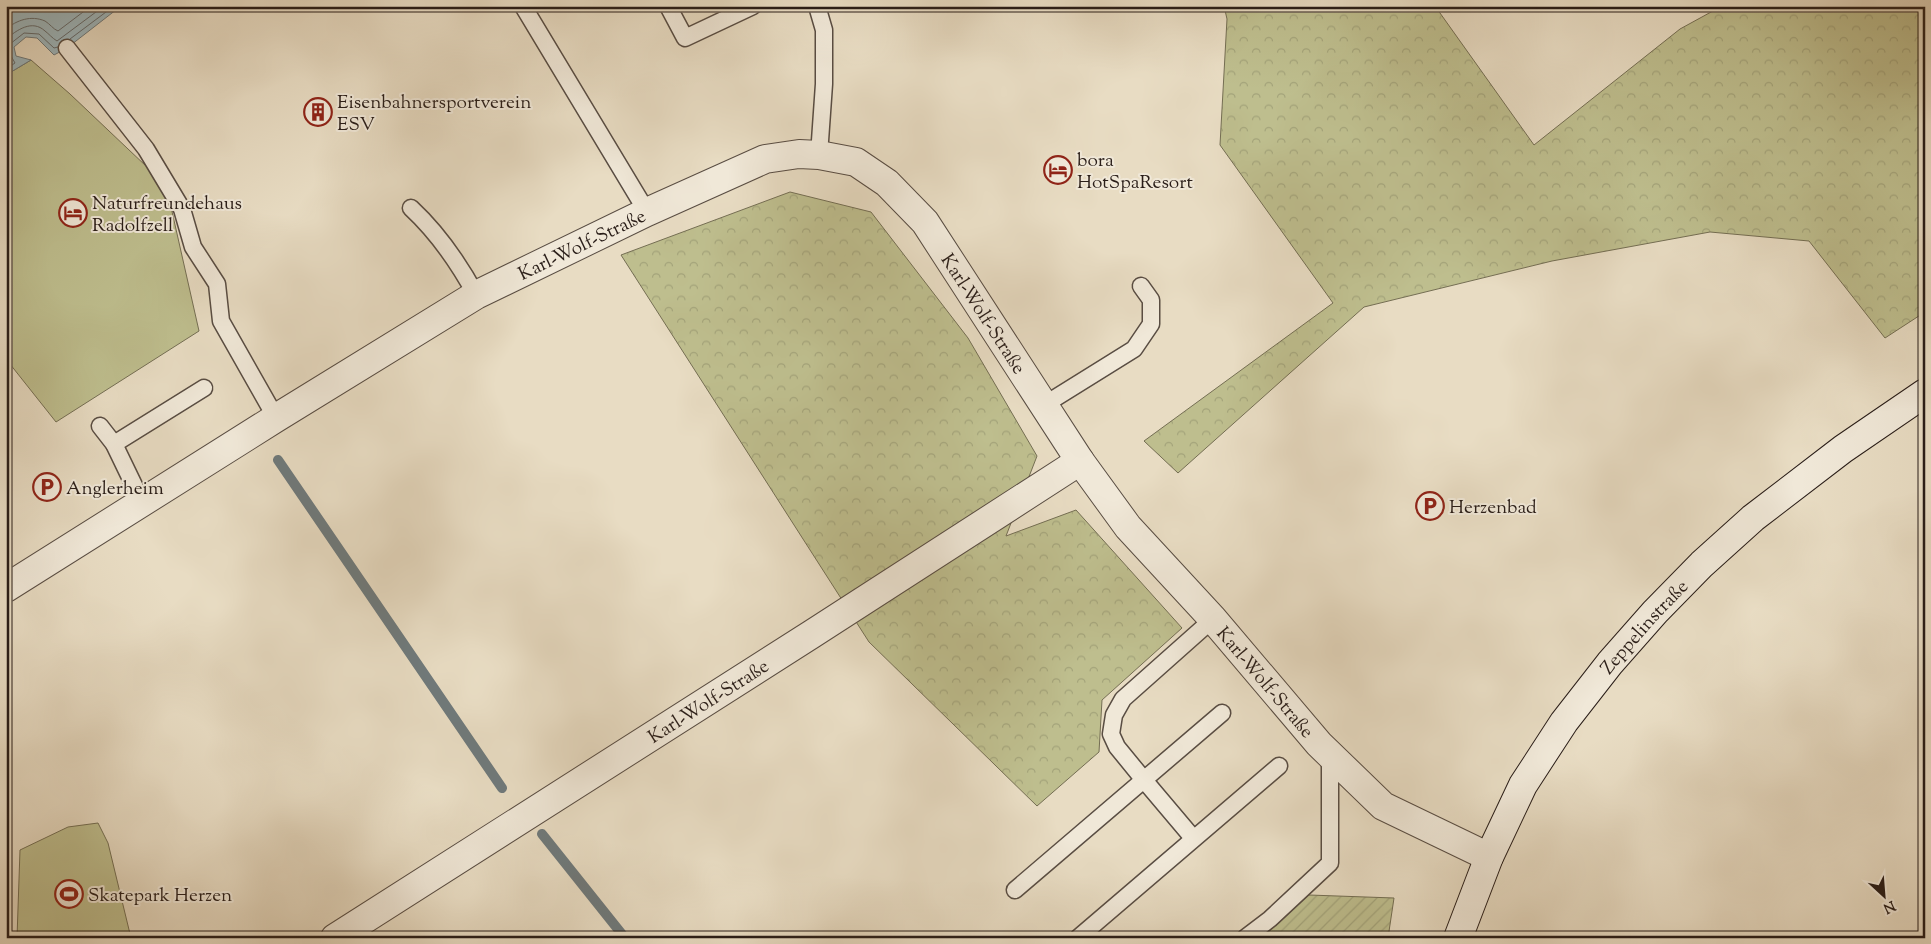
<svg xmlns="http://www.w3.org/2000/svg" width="1931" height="944" viewBox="0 0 1931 944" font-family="'Sorts Mill Goudy',serif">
	<defs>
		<pattern id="forest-crowns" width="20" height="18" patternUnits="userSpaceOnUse" patternTransform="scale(1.25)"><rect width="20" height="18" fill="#bebe8e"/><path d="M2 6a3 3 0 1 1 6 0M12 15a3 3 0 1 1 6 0" fill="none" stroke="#a3a37a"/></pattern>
		<pattern id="garden-furrows" width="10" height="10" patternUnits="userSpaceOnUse" patternTransform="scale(1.25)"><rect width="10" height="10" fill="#bebe8e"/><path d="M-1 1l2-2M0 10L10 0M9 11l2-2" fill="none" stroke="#a3a37a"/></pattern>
	</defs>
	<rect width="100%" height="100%" fill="#e8dcc3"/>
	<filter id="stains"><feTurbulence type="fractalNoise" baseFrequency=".004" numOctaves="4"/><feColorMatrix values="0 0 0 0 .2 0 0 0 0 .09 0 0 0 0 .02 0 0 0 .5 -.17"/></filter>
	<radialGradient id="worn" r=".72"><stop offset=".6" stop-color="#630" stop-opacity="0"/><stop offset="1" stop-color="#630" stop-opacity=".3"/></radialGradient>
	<g fill="#bebe8e" stroke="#746e53">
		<polygon points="31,60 70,94 166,185 199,331 56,422 6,359 6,75"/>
		<polygon points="98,823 108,843 131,938 17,938 20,850 68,827"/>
	</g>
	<g fill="url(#forest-crowns)" stroke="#746e53">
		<polygon points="1224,6 1435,6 1534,145 1680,29 1722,6 1925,6 1925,312 1885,338 1809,241 1710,232 1552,261 1364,307 1178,473 1144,441 1333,303 1220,145 1227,19"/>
		<polygon points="790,192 871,212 968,338 1037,456 1006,536 1076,510 1182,628 1102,700 1099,752 1037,806 869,642 621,255"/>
	</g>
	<polygon fill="url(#garden-furrows)" stroke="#746e53" points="1309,895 1394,898 1388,938 1257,938"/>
	<polygon fill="#9eb8bf" stroke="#6f7a7c" points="6,6 121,6 67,48 54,55 37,38 26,37 14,47 16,56 31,60 6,75"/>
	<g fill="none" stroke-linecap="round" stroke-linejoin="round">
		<g stroke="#646a6c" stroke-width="1">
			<path d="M6,29c11,-9 25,-14 39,-8 5,3 8,8 13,10l33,-25"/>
			<path d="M6,39c11,-9 26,-20 39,-8 4,3 7,7 12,10l47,-35"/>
			<polyline points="70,39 114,6"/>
			<polyline points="6,69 15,63 11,56 10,44 24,33 39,34 54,48 58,47"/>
		</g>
		<g stroke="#6f7a7c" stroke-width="10">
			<polyline points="278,460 502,788"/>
			<polyline points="542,834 625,938"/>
		</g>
		<defs>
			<g id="lane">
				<polyline points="523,6 647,212"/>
				<polyline points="668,6 685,38 753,6"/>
				<polyline points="817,6 824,30 824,84 819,155"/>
				<polyline points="67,48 146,149 182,209 193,247 217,284 221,321 276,418"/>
				<path d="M411,208c28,26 47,54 65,87"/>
				<polyline points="1044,405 1134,349 1151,324 1151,300 1141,286"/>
				<polyline points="100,426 114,444 142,502"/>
				<polyline points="114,444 204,388"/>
				<polyline points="1193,838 1144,780 1117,747 1111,734 1114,715 1123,699 1213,619"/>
				<polyline points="1015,890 1222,713"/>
				<polyline points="1078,938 1279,766"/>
				<polyline points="1245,938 1270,919 1330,863 1330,753"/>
			</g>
			<g id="street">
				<path id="s1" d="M6,588l270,-170 200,-123 171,-83 118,-53 34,-5 20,1 37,7 31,21 38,39 155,239 48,66 85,92 106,125 64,62 106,51"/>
				<path id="s2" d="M335,938l477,-304 268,-173"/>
			</g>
			<g id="secondary">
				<path id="s3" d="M1458,938l31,-81 34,-72 41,-63 46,-59 45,-51 47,-48 51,-46 90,-69 82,-56"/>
			</g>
		</defs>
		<use href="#lane" stroke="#594d43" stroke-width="19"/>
		<use href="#street" stroke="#594d43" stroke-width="30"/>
		<use href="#secondary" stroke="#291d18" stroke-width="30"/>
		<use href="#lane" stroke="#f0e8d8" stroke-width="16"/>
		<use href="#street" stroke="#f0e8d8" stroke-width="28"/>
		<use href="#secondary" stroke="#f0e8d8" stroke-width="28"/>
	</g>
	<defs>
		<symbol id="building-ring" viewBox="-11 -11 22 22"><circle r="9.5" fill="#f0e8d8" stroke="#8f2418" stroke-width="1.5"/><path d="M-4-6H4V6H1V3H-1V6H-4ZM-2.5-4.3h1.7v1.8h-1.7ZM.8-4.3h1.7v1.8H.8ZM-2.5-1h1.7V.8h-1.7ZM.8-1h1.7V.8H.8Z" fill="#8f2418"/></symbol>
		<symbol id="hotel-ring" viewBox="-11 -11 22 22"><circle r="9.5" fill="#f0e8d8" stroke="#8f2418" stroke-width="1.5"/><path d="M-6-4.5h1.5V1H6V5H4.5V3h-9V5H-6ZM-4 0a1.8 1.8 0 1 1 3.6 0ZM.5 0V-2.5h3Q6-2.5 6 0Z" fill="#8f2418"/></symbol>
		<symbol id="parking-ring" viewBox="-11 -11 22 22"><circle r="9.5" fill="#f0e8d8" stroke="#8f2418" stroke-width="1.5"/><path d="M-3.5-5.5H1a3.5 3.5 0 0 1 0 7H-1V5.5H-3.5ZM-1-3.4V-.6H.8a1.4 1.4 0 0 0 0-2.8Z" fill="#8f2418"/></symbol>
		<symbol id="stadium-ring" viewBox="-11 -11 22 22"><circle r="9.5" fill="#f0e8d8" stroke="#8f2418" stroke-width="1.5"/><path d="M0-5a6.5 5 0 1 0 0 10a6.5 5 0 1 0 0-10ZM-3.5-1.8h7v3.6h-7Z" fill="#8f2418"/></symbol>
	</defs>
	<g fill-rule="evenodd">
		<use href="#building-ring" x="302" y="96" width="32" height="32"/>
		<use href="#hotel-ring" x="1042" y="154" width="32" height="32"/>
		<use href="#hotel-ring" x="57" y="197" width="32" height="32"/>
		<use href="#parking-ring" x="31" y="471" width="32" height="32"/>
		<use href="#parking-ring" x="1414" y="490" width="32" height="32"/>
		<use href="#stadium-ring" x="53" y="878" width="32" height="32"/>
	</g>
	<g text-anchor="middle" stroke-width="4" stroke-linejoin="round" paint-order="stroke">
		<g font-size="19" fill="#291d18" stroke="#f0e8d8" text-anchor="start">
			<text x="337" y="108">Eisenbahnersportverein<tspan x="337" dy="22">ESV</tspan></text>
			<text x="1077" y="166">bora<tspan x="1077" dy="22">HotSpaResort</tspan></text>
			<text x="92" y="209">Naturfreundehaus<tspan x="92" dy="22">Radolfzell</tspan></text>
			<text x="66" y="494">Anglerheim</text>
			<text x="1449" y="513">Herzenbad</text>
			<text x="88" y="901">Skatepark Herzen</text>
		</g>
		<g font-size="19" fill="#291d18" stroke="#f0e8d8">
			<text dy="7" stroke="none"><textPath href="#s1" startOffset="671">Karl-Wolf-Straße</textPath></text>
			<text dy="7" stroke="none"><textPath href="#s1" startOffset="1166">Karl-Wolf-Straße</textPath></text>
			<text dy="7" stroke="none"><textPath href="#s3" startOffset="366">Zeppelinstraße</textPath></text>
			<text dy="7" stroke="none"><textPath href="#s1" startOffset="1631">Karl-Wolf-Straße</textPath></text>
			<text dy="7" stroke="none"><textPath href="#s2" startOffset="442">Karl-Wolf-Straße</textPath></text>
		</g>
	</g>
	<rect width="1931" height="944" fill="none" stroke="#e8dcc3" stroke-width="25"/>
	<rect x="8" y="8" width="1916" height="929" fill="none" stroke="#291d18" stroke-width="2.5"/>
	<rect x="12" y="12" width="1906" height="919" fill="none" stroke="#291d18"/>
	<g transform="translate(1884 896) rotate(154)" stroke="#f0e8d8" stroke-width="4" paint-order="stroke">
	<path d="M0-4L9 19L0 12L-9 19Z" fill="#291d18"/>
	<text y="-8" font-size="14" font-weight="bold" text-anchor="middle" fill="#291d18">N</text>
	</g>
	<rect width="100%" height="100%" filter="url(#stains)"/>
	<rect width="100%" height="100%" fill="url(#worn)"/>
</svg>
